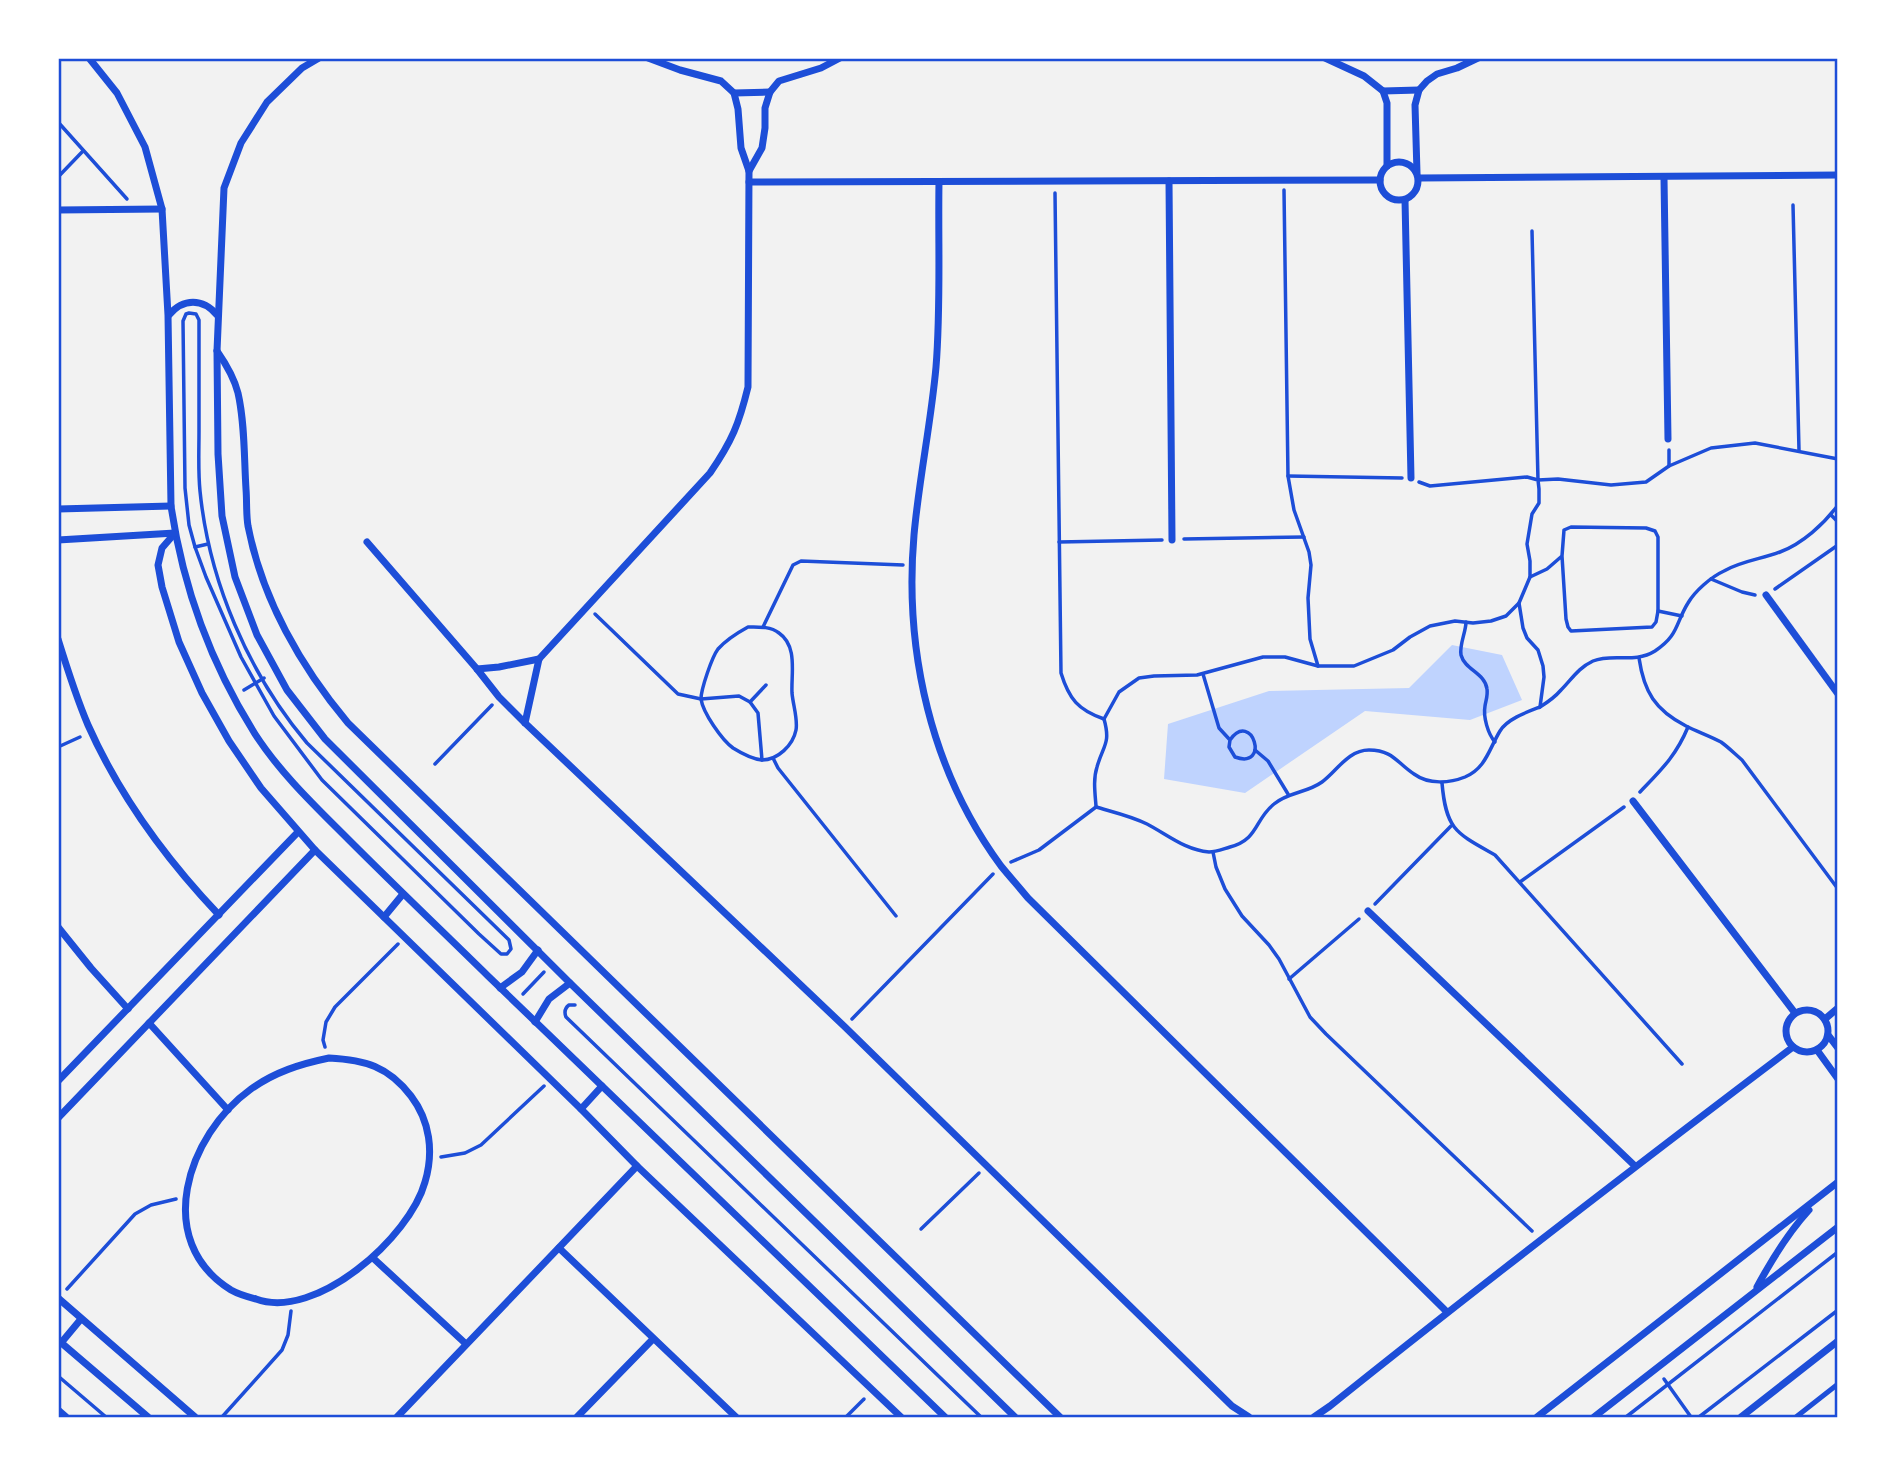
<svg xmlns="http://www.w3.org/2000/svg" width="1896" height="1475" viewBox="0 0 1896 1475" font-family="'Varela Round',sans-serif">
	<rect width="100%" height="100%" fill="#f2f2f2"/>
	<polygon fill="#bfd3fe" points="1452,645 1502,655 1522,700 1470,720 1365,711 1245,793 1164,779 1168,724 1269,691 1409,688"/>
	<g fill="none" stroke-linecap="round" stroke-linejoin="round">
		<g stroke="#1d4ed8" stroke-width="3.5">
			<polyline points="58,122 127,199"/>
			<polyline points="58,177 83,151"/>
			<polyline points="1284,190 1288,476 1294,510 1309,552 1311,565 1308,598 1310,639 1318,666"/>
			<path d="M1055,193l6,480c8,26 17,37 43,46"/>
			<polyline points="1793,205 1799,450"/>
			<polyline points="1532,231 1538,480 1558,479 1611,485 1646,482 1669,466 1711,448 1755,443 1838,459"/>
			<path d="M189,313l7,1 3,6c0,37 0,75 0,112 0,19 -1,39 1,59 9,90 48,182 107,252l202,197 2,9 -4,5h-6l-22,-20 -157,-154 -48,-64 -33,-59 -35,-80 -11,-30 -6,-22 -4,-37 -2,-167 3,-7z"/>
			<polyline points="1669,450 1669,466"/>
			<polyline points="1288,476 1402,478"/>
			<polyline points="1831,515 1838,522"/>
			<polyline points="1184,539 1304,537"/>
			<polyline points="1059,542 1162,540"/>
			<polyline points="195,547 208,544"/>
			<polyline points="1530,577 1547,569 1562,556 1564,530 1571,527 1646,528 1655,531 1658,537 1658,611 1656,622 1652,627 1571,631 1568,627 1566,619 1562,556"/>
			<polyline points="1711,579 1742,592 1755,595"/>
			<polyline points="1775,589 1838,545"/>
			<polyline points="1658,611 1682,616"/>
			<polyline points="595,614 678,694 701,699 739,696 750,702 758,713 762,760"/>
			<path d="M1466,622c0,10 -7,23 -5,33 4,15 24,18 26,34 1,6 -1,11 -2,17 -2,11 3,28 10,36"/>
			<path d="M748,627c10,0 22,-1 31,6 19,13 12,41 13,60 1,12 6,26 4,37 -3,15 -18,30 -34,30 -10,-1 -21,-7 -29,-12 -11,-8 -30,-35 -32,-49 0,-10 11,-42 17,-50 9,-10 19,-16 30,-22z"/>
			<polyline points="763,627 793,565 801,561 903,565"/>
			<path d="M1639,658c5,34 16,52 47,68 12,6 24,10 35,16 7,5 14,12 21,18l96,129"/>
			<path d="M1203,674l16,54 11,12 -1,7 6,10c36,13 17,-48 -5,-17"/>
			<polyline points="244,690 264,678"/>
			<polyline points="750,702 766,685"/>
			<path d="M1540,707c8,-5 15,-10 21,-17 11,-11 17,-22 32,-29 20,-8 41,3 62,-10 24,-16 20,-27 33,-48 7,-12 23,-26 36,-32 17,-10 38,-12 56,-19 22,-8 44,-28 58,-47"/>
			<polyline points="58,747 80,737"/>
			<polyline points="1255,750 1268,761 1288,794"/>
			<polyline points="773,758 778,768 896,916"/>
			<polyline points="435,764 492,705"/>
			<path d="M1442,783c4,47 14,50 53,72l187,209"/>
			<path d="M1640,792c21,-22 36,-36 48,-65"/>
			<path d="M1096,806c-1,-13 -3,-27 1,-39 6,-22 14,-23 7,-48l15,-27 20,-14 15,-2 43,-1 66,-18h22l33,9h36l39,-16 17,-13 20,-11 25,-5 18,2 18,-2 15,-5 13,-13"/>
			<polyline points="1213,852 1216,867 1225,889 1242,916 1269,945 1279,959 1310,1017 1326,1034 1532,1231"/>
			<path d="M1011,862l28,-12 57,-43c17,5 35,9 51,17 21,11 38,26 62,28 7,0 14,-3 21,-5 29,-8 24,-27 44,-43 14,-12 33,-11 48,-22 15,-11 26,-32 47,-32 24,0 28,13 45,24 15,11 36,9 51,3 21,-9 24,-28 35,-46 7,-12 27,-19 40,-24l4,-30 -1,-11 -5,-16 -11,-12 -4,-10 -4,-25 11,-26v-16l-3,-17 5,-30 7,-11v-14l-1,-9 -11,-3 -97,9 -11,-4"/>
			<polyline points="1520,882 1624,807"/>
			<polyline points="1375,904 1451,826"/>
			<polyline points="1289,979 1359,919"/>
			<polyline points="523,994 544,972"/>
			<path d="M575,1005h-6c-4,3 -5,7 -3,12l415,400"/>
			<polyline points="852,1019 993,874"/>
			<polyline points="325,1047 323,1040 326,1022 335,1007 398,944"/>
			<polyline points="441,1157 465,1153 481,1145 544,1086"/>
			<polyline points="921,1229 979,1173"/>
			<polyline points="67,1289 135,1214 151,1205 176,1199"/>
			<polyline points="58,1376 106,1417"/>
			<polyline points="1664,1379 1691,1417"/>
			<polyline points="222,1417 282,1350 288,1335 291,1311"/>
			<polyline points="846,1417 864,1399"/>
			<polyline points="1626,1417 1838,1252"/>
			<polyline points="1699,1417 1838,1310"/>
		</g>
		<polyline stroke="#1d4ed8" stroke-width="5" points="1796,1417 1838,1384"/>
		<g stroke="#1d4ed8" stroke-width="7">
			<path d="M89,58l28,35 28,54 17,62 6,106 3,191c12,82 40,158 84,228 26,40 60,72 93,105 46,46 93,91 140,137 152,147 304,294 457,441"/>
			<polyline points="319,58 302,68 267,102 241,143 224,188 217,351 218,454 222,516 235,577 257,635 287,690 325,739 570,983 1015,1417"/>
			<polyline points="1325,58 1364,76 1383,91 1387,103 1387,166"/>
			<polyline points="1383,91 1419,90"/>
			<polyline points="734,93 770,92"/>
			<circle cx="1399" cy="181" r="19"/>
			<polyline points="749,171 762,148 765,128 765,108 770,92 779,81 821,68 840,58"/>
			<polyline points="1417,173 1415,105 1419,90 1427,81 1437,74 1457,68 1478,58"/>
			<polyline points="1419,178 1838,175"/>
			<polyline points="1664,178 1668,439"/>
			<polyline points="1169,181 1172,540"/>
			<polyline points="749,182 1380,180"/>
			<path d="M939,182c-1,61 2,124 -3,185 -5,56 -17,112 -22,168 -10,116 17,236 87,331 9,11 18,21 27,32l419,414"/>
			<polyline points="1405,200 1411,478"/>
			<polyline points="58,210 162,209"/>
			<path d="M169,315c14,-17 34,-17 48,0"/>
			<path d="M217,351c9,13 17,26 21,42 7,31 6,65 8,96 1,12 0,25 2,37 14,73 53,141 100,197l712,694"/>
			<polyline points="58,509 171,506"/>
			<polyline points="175,533 162,548 158,565 162,587 179,642 202,693 229,741 261,788 315,850 581,1109 637,1166 901,1417"/>
			<polyline points="58,540 175,533"/>
			<polyline points="367,542 477,669 499,697 525,723 845,1027 1232,1406 1249,1417"/>
			<polyline points="1766,595 1838,694"/>
			<path d="M58,639c9,29 18,58 30,86 32,72 77,133 131,190"/>
			<polyline points="477,669 499,667 539,659"/>
			<path d="M525,723l14,-64 171,-186c22,-32 29,-49 38,-86l1,-216 -8,-23 -3,-39 -4,-16 -13,-12 -41,-11 -32,-12"/>
			<polyline points="1633,801 1795,1013"/>
			<polyline points="1368,911 1635,1166"/>
			<polyline points="384,917 403,894"/>
			<polyline points="58,927 91,968 128,1009"/>
			<polyline points="500,988 522,972 538,950"/>
			<circle cx="1807" cy="1031" r="21"/>
			<polyline points="1825,1019 1838,1008"/>
			<polyline points="535,1022 549,999 570,983"/>
			<polyline points="149,1023 228,1110"/>
			<polyline points="1828,1035 1838,1048"/>
			<polyline points="1817,1050 1838,1079"/>
			<path d="M329,1058c36,2 59,8 82,38 19,25 23,56 14,86 -15,55 -109,139 -169,117 -8,-2 -18,-5 -25,-9 -79,-49 -44,-155 20,-201 24,-17 49,-25 78,-31z"/>
			<polyline points="58,1081 298,832"/>
			<polyline points="581,1109 602,1086"/>
			<polyline points="58,1118 315,850"/>
			<polyline points="559,1248 736,1417"/>
			<polyline points="373,1258 466,1344"/>
			<path d="M1757,1287c15,-28 31,-54 52,-77"/>
			<polyline points="58,1298 195,1417"/>
			<polyline points="58,1340 148,1417"/>
			<polyline points="61,1343 81,1319"/>
			<polyline points="58,1410 66,1417"/>
			<polyline points="397,1417 637,1166"/>
			<polyline points="577,1417 653,1339"/>
			<path d="M1314,1417l16,-11c152,-122 307,-241 463,-359"/>
			<polyline points="1537,1417 1838,1182"/>
			<polyline points="1594,1417 1838,1227"/>
			<polyline points="1741,1417 1838,1341"/>
		</g>
	</g>
	<rect width="1896" height="1475" fill="none" stroke="#ffffff" stroke-width="119"/>
	<rect x="60" y="60" width="1776" height="1356" fill="none" stroke="#1d4ed8" stroke-width="2.5"/>
</svg>
